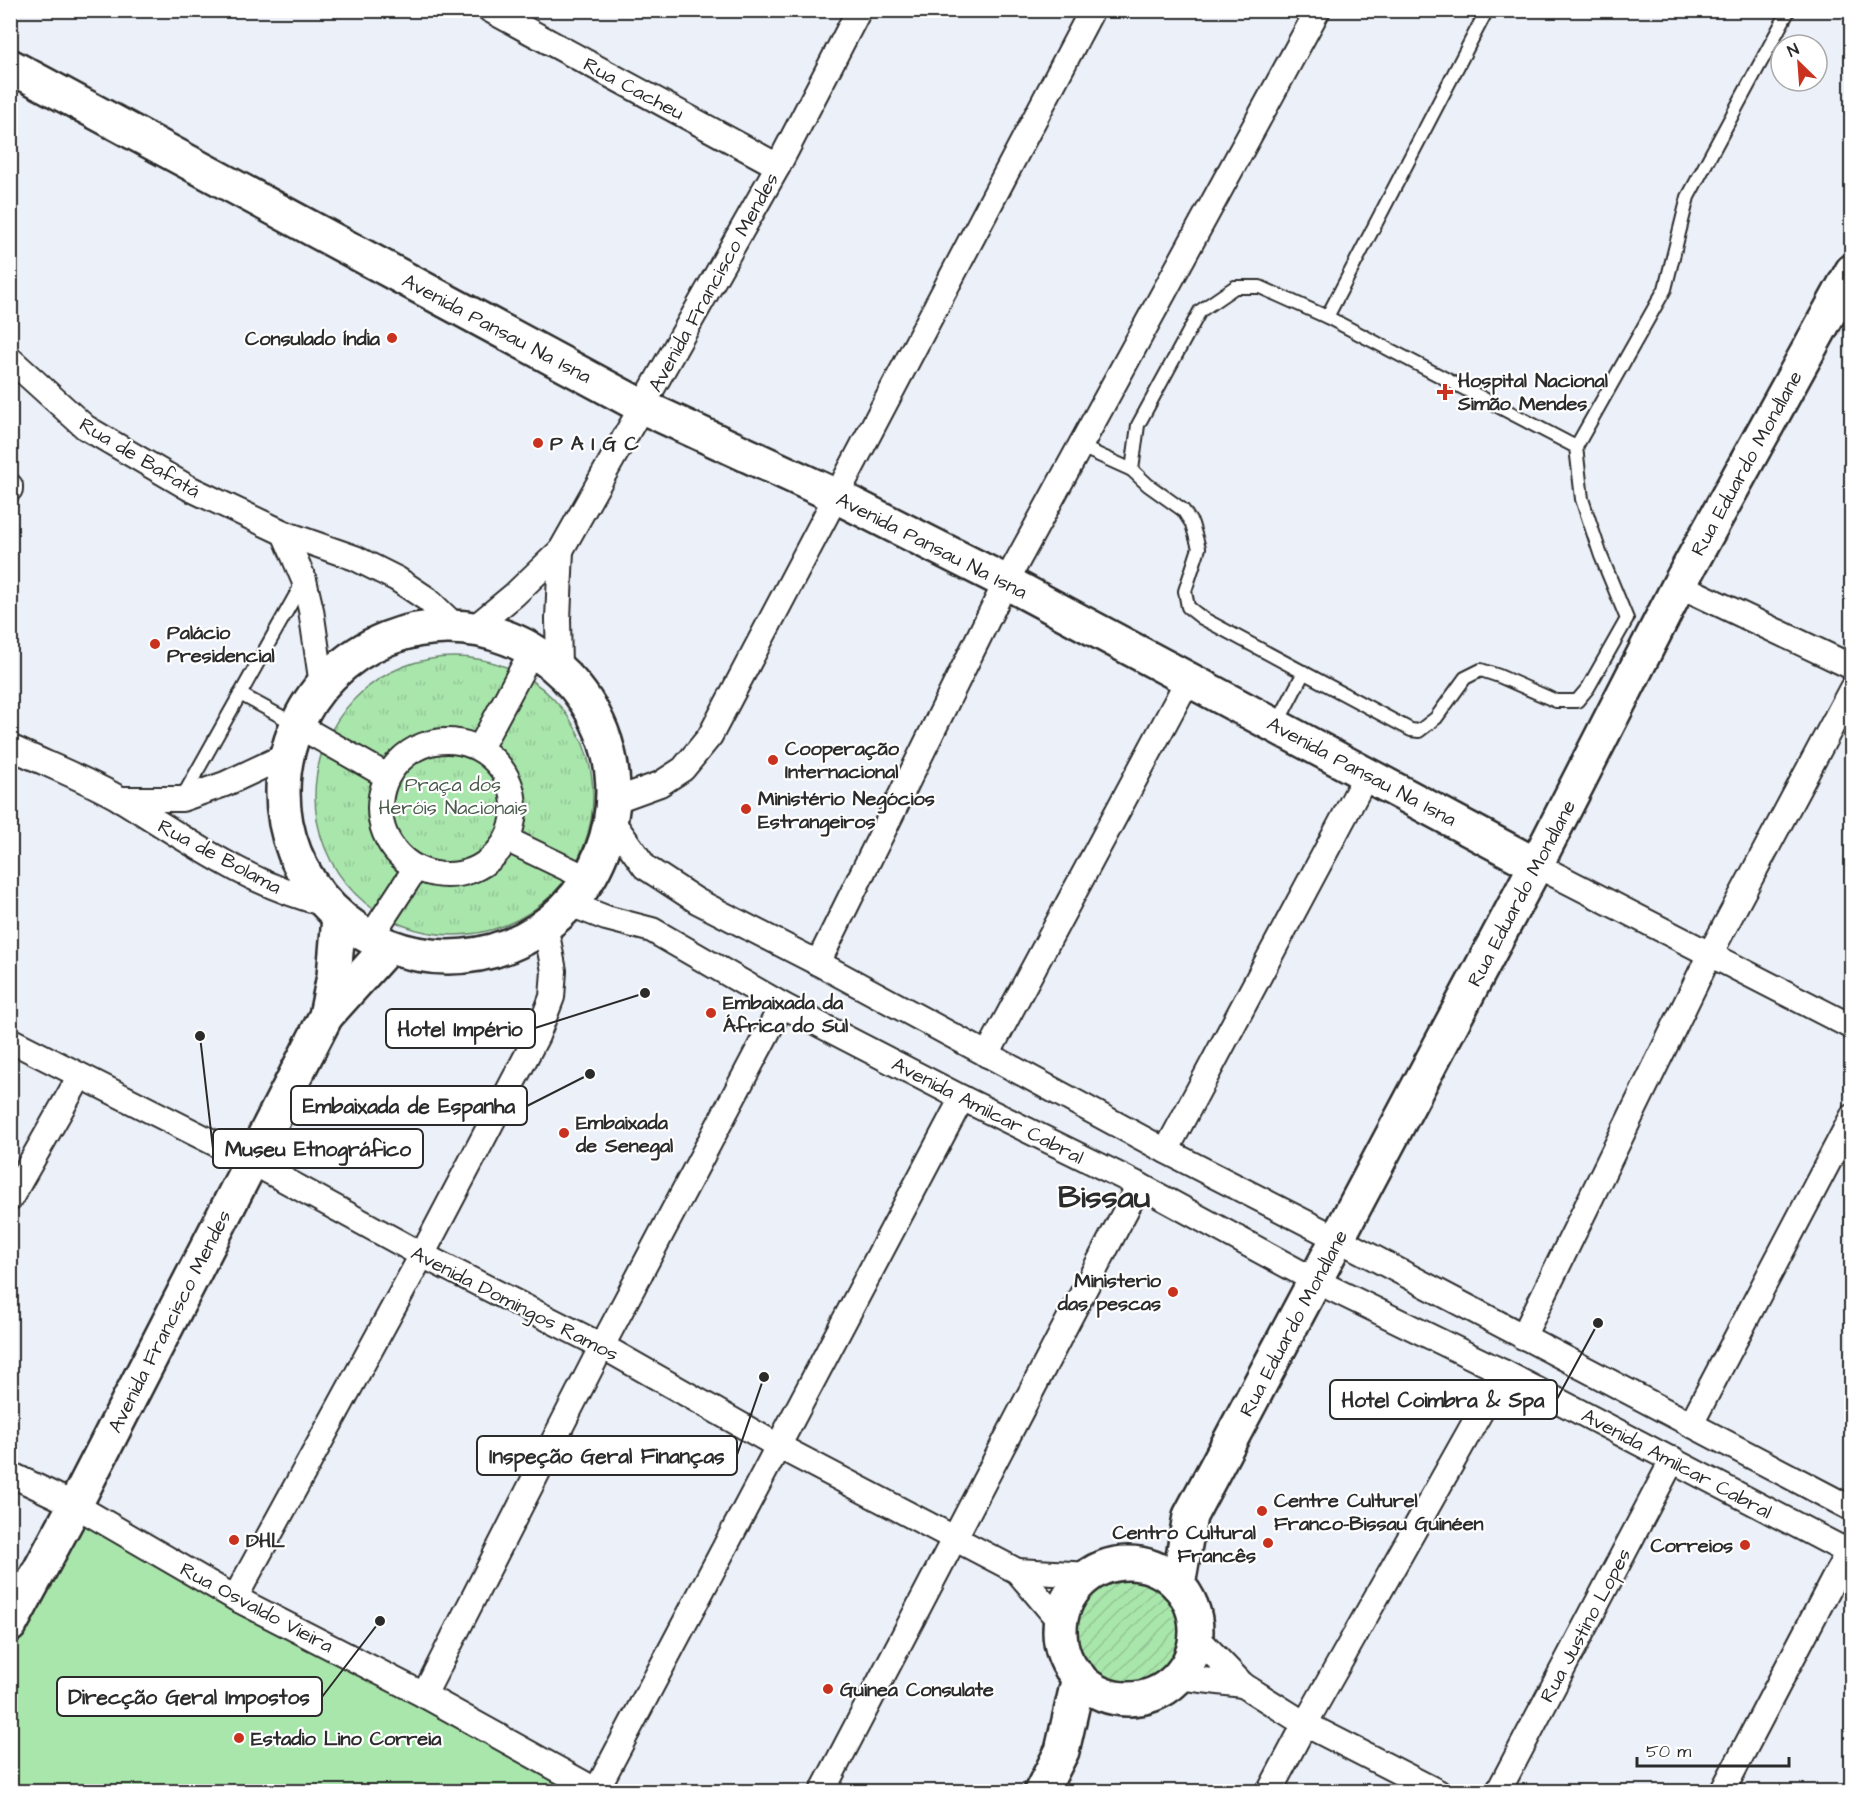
<svg xmlns="http://www.w3.org/2000/svg" width="1862" height="1802" viewBox="0 0 1862 1802" font-family="'Architects Daughter',sans-serif">
	<defs>
		<pattern id="grass-tufts" width="24" height="20" patternUnits="userSpaceOnUse" patternTransform="scale(1.5)"><rect width="24" height="20" fill="#a9e6ac"/><path d="M3 7l-1-3M5 7V3M7 7l1-3M15 17l-1-3M17 17v-4M19 17l1-3" fill="none" stroke="#92c594"/></pattern>
		<pattern id="garden-furrows" width="10" height="10" patternUnits="userSpaceOnUse" patternTransform="scale(1.5)"><rect width="10" height="10" fill="#a9e6ac"/><path d="M-1 1l2-2M0 10L10 0M9 11l2-2" fill="none" stroke="#92c594"/></pattern>
	</defs>
	<rect width="100%" height="100%" fill="#ebf0f9"/>
	<filter id="ink" filterUnits="userSpaceOnUse"><feTurbulence type="fractalNoise" baseFrequency=".0167" numOctaves="2"/><feDisplacementMap in="SourceGraphic" scale="12" xChannelSelector="R" yChannelSelector="G"/><feConvolveMatrix kernelMatrix="1 2 1 2 8 2 1 2 1" color-interpolation-filters="sRGB"/></filter>
	<g filter="url(#ink)">
		<circle fill="url(#grass-tufts)" stroke="#6a886c" stroke-width="1.5" cx="454" cy="796" r="139"/>
		<circle fill="url(#garden-furrows)" stroke="#6a886c" stroke-width="1.5" cx="1128" cy="1636" r="56"/>
		<polygon fill="#a9e6ac" stroke="#6a886c" stroke-width="1.5" points="75,1505 617,1791 11,1792 11,1627"/>
		<g fill="none" stroke-linecap="round" stroke-linejoin="round">
			<defs>
				<g id="lane">
					<polygon points="1235,287 1260,287 1327,317 1576,447 1582,499 1601,556 1627,619 1588,688 1577,701 1556,701 1499,676 1481,670 1465,678 1436,718 1419,731 1411,730 1202,618 1188,607 1185,591 1199,548 1192,524 1183,510 1148,485 1132,470 1138,425 1200,311"/>
					<polyline points="1327,317 1487,10"/>
					<polyline points="1079,446 1132,470"/>
					<polyline points="1576,447 1665,289 1688,197 1789,10"/>
					<polyline points="240,694 297,725"/>
					<polyline points="1277,724 1304,672"/>
					<polyline points="182,798 303,582"/>
				</g>
				<g id="street">
					<polyline points="490,10 778,166"/>
					<polyline points="10,359 85,427 189,488 284,533 355,558 397,579 427,599 455,626"/>
					<polyline points="10,486 10,489"/>
					<polyline points="284,533 304,580 311,610 322,685"/>
					<polyline points="1679,585 1852,667"/>
					<polyline points="474,628 514,595 561,550 778,166 859,10"/>
					<polyline points="559,667 558,619 561,550"/>
					<polyline points="297,725 387,776"/>
					<circle cx="447" cy="808" r="67"/>
					<path d="M10,747c36,17 78,33 112,53 65,40 129,86 204,104"/>
					<polyline points="480,748 533,649"/>
					<polyline points="120,799 182,799 225,784 287,755"/>
					<polyline points="613,801 660,784 683,769 710,736 1092,10"/>
					<polyline points="612,821 645,867 697,901 818,963 1166,1151 1338,1239 1852,1509"/>
					<polyline points="508,840 589,879"/>
					<polyline points="1536,865 1852,1027"/>
					<polyline points="570,904 606,918 652,930 782,1005 962,1098 1139,1185 1314,1280 1503,1372 1852,1554"/>
					<polyline points="370,938 415,869"/>
					<polyline points="818,963 1006,582 1318,10"/>
					<polyline points="10,1040 250,1161 422,1255 602,1346 778,1446 1017,1571 1061,1623"/>
					<polyline points="987,1055 1189,678"/>
					<polyline points="1166,1151 1367,774"/>
					<polyline points="10,1199 80,1076"/>
					<polyline points="1523,1337 1710,954 1852,688"/>
					<polyline points="1691,1424 1852,1117"/>
					<polyline points="10,1474 75,1505 235,1598 424,1695 599,1792"/>
					<polyline points="1017,1571 1091,1575"/>
					<polyline points="235,1598 422,1255 537,1036 552,997 554,971 545,924"/>
					<polyline points="1196,1636 1243,1685 1305,1724 1438,1792"/>
					<polyline points="1178,1677 1243,1685"/>
					<polyline points="424,1695 602,1346 782,1005"/>
					<polyline points="596,1791 962,1098"/>
					<polyline points="822,1792 1139,1185"/>
					<polyline points="1269,1792 1305,1724 1503,1372"/>
					<polyline points="1498,1792 1673,1459"/>
					<polyline points="1722,1792 1852,1544"/>
				</g>
				<g id="secondary">
					<polyline points="10,66 643,407 836,496 1006,582 1536,865"/>
					<circle cx="448" cy="792" r="165"/>
					<polyline points="326,1016 334,976 339,917"/>
					<circle cx="1128" cy="1631" r="68"/>
					<polyline points="1178,1585 1190,1516 1536,865 1679,585 1852,271"/>
					<polyline points="10,1625 75,1505 326,1016 388,947"/>
					<polyline points="1041,1792 1062,1751 1079,1677"/>
				</g>
			</defs>
			<use href="#lane" stroke="#2b2b2b" stroke-width="16"/>
			<use href="#street" stroke="#2b2b2b" stroke-width="28"/>
			<use href="#secondary" stroke="#2b2b2b" stroke-width="38"/>
			<use href="#lane" stroke="#fff" stroke-width="12"/>
			<use href="#street" stroke="#fff" stroke-width="24"/>
			<use href="#secondary" stroke="#fff" stroke-width="33"/>
		</g>
	</g>
	<g fill="#c8321e" stroke="#fff" stroke-width="2">
		<circle cx="392" cy="338" r="6"/>
		<path d="M1442 383h6v6h6v6h-6v6h-6v-6h-6v-6h6z"/>
		<circle cx="538" cy="443" r="6"/>
		<circle cx="155" cy="644" r="6"/>
		<circle cx="773" cy="760" r="6"/>
		<circle cx="746" cy="809" r="6"/>
		<circle cx="711" cy="1013" r="6"/>
		<circle cx="564" cy="1133" r="6"/>
		<circle cx="1173" cy="1292" r="6"/>
		<circle cx="1262" cy="1511" r="6"/>
		<circle cx="234" cy="1540" r="6"/>
		<circle cx="1268" cy="1543" r="6"/>
		<circle cx="1745" cy="1545" r="6"/>
		<circle cx="828" cy="1689" r="6"/>
		<circle cx="239" cy="1738" r="6"/>
	</g>
	<g text-anchor="middle" stroke-width="4.5" stroke-linejoin="round" paint-order="stroke">
		<g font-size="20" fill="#2b2b2b" stroke="#fff">
			<text transform="translate(634 88) rotate(28)" y="7">Rua Cacheu</text>
			<text transform="translate(713 282) rotate(-61)" y="7">Avenida Francisco Mendes</text>
			<text transform="translate(497 328) rotate(28)" y="7">Avenida Pansau Na Isna</text>
			<text transform="translate(140 457) rotate(31)" y="7">Rua de Bafatá</text>
			<text transform="translate(1746 463) rotate(-61)" y="7">Rua Eduardo Mondlane</text>
			<text transform="translate(932 545) rotate(27)" y="7">Avenida Pansau Na Isna</text>
			<text transform="translate(1362 771) rotate(28)" y="7">Avenida Pansau Na Isna</text>
			<text transform="translate(220 856) rotate(28)" y="7">Rua de Bolama</text>
			<text transform="translate(1521 893) rotate(-62)" y="7">Rua Eduardo Mondlane</text>
			<text transform="translate(988 1110) rotate(27)" y="7">Avenida Amilcar Cabral</text>
			<text transform="translate(515 1303) rotate(27)" y="7">Avenida Domingos Ramos</text>
			<text transform="translate(169 1321) rotate(-63)" y="7">Avenida Francisco Mendes</text>
			<text transform="translate(1293 1323) rotate(-62)" y="7">Rua Eduardo Mondlane</text>
			<text transform="translate(1677 1463) rotate(28)" y="7">Avenida Amilcar Cabral</text>
			<text transform="translate(257 1607) rotate(28)" y="7">Rua Osvaldo Vieira</text>
			<text transform="translate(1585 1625) rotate(-62)" y="7">Rua Justino Lopes</text>
		</g>
		<g font-size="20" font-weight="bold" fill="#2b2b2b" stroke="#fff" text-anchor="start">
			<text x="380" y="345" text-anchor="end">Consulado Índia</text>
			<text x="1458" y="387">Hospital Nacional<tspan x="1458" dy="23">Simão Mendes</tspan></text>
			<text x="550" y="450">P A I G C</text>
			<text x="167" y="639">Palácio<tspan x="167" dy="23">Presidencial</tspan></text>
			<text x="785" y="755">Cooperação<tspan x="785" dy="23">Internacional</tspan></text>
			<text x="758" y="805">Ministério Negócios<tspan x="758" dy="23">Estrangeiros</tspan></text>
			<text x="723" y="1009">Embaixada da<tspan x="723" dy="23">África do Sul</tspan></text>
			<text x="576" y="1129">Embaixada<tspan x="576" dy="23">de Senegal</tspan></text>
			<text x="1161" y="1287" text-anchor="end">Ministerio<tspan x="1161" dy="23">das pescas</tspan></text>
			<text x="1274" y="1507">Centre Culturel<tspan x="1274" dy="23">Franco-Bissau Guinéen</tspan></text>
			<text x="1256" y="1539" text-anchor="end">Centro Cultural<tspan x="1256" dy="23">Francês</tspan></text>
			<text x="246" y="1547">DHL</text>
			<text x="1733" y="1552" text-anchor="end">Correios</text>
			<text x="840" y="1696">Guinea Consulate</text>
			<text x="251" y="1745">Estadio Lino Correia</text>
		</g>
		<g font-size="20" fill="#4a5a4b" stroke="#fff">
			<text x="453" y="791">Praça dos<tspan x="453" dy="23">Heróis Nacionais</tspan></text>
		</g>
		<g font-size="32" font-weight="bold" fill="#2b2b2b" stroke="#fff">
			<text x="1104" y="1207">Bissau</text>
		</g>
	</g>
	<path fill="none" stroke="#2b2b2b" stroke-width="2" d="M645 993L535 1028M590 1074L527 1106M200 1036L213 1149M1598 1323L1557 1399M764 1377L737 1455M380 1621L322 1697"/>
	<g fill="#2b2b2b" stroke="#fff" stroke-width="2">
		<circle cx="645" cy="993" r="6"/>
		<circle cx="590" cy="1074" r="6"/>
		<circle cx="200" cy="1036" r="6"/>
		<circle cx="1598" cy="1323" r="6"/>
		<circle cx="764" cy="1377" r="6"/>
		<circle cx="380" cy="1621" r="6"/>
	</g>
	<g fill="#fff" stroke="#2b2b2b" stroke-width="2">
		<rect x="386" y="1009" width="149" height="39" rx="6"/>
		<rect x="291" y="1086" width="236" height="39" rx="6"/>
		<rect x="213" y="1129" width="210" height="39" rx="6"/>
		<rect x="1330" y="1380" width="227" height="39" rx="6"/>
		<rect x="477" y="1436" width="260" height="39" rx="6"/>
		<rect x="57" y="1677" width="265" height="39" rx="6"/>
	</g>
	<g font-size="21" text-anchor="middle" font-weight="bold" fill="#2b2b2b">
		<text x="460" y="1036">Hotel Império</text>
		<text x="409" y="1113">Embaixada de Espanha</text>
		<text x="318" y="1156">Museu Etnográfico</text>
		<text x="1443" y="1407">Hotel Coimbra &amp; Spa</text>
		<text x="607" y="1463">Inspeção Geral Finanças</text>
		<text x="189" y="1704">Direcção Geral Impostos</text>
	</g>
	<rect width="1862" height="1802" fill="none" stroke="#fff" stroke-width="36"/>
	<rect x="18" y="18" width="1826" height="1766" fill="none" stroke="#2b2b2b" stroke-width="2" filter="url(#ink)"/>
	<g transform="translate(1799 63) rotate(335)"><circle r="28" fill="#ffffff" stroke="#aaaaaa" stroke-width="1.5"/>
	<path d="M0-4.5L10 22L0 15L-10 22Z" fill="#c8321e"/>
	<text y="-9" font-size="16" font-weight="bold" text-anchor="middle" fill="#2b2b2b">N</text>
	</g>
	<path d="M1637 1757v9h152v-9" fill="none" stroke="#2b2b2b" stroke-width="3"/>
	<text x="1646" y="1757" font-size="18" fill="#2b2b2b" stroke="#ffffff" stroke-width="4.5" paint-order="stroke">50 m</text>
</svg>
